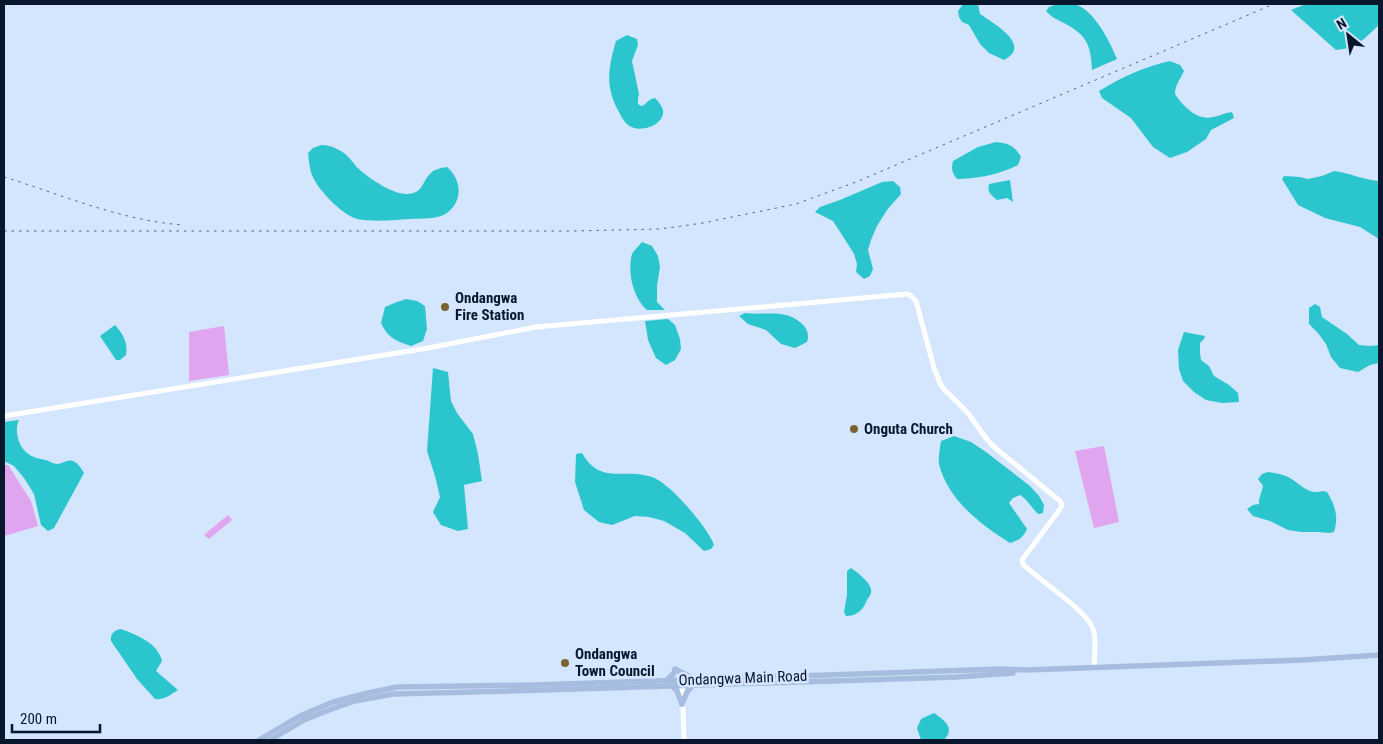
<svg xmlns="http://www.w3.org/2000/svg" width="1383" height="744" viewBox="0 0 1383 744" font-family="'Roboto Condensed',sans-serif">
	<rect width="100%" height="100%" fill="#d4e5fe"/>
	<g fill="#e1a4ef">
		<polygon points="224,326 229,375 189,381 189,332"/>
		<polygon points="1104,446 1119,522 1094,528 1075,451"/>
		<polygon points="4,465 8,465 31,501 38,526 4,536"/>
		<polygon points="228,515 232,520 209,539 204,535"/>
	</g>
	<g fill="#2bc6cd">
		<path d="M963,4h15l2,10c13,9 53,31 24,46l-15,-7 -9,-9 -11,-19 -7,-3 -3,-5 -1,-6z"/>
		<path d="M1057,4c5,0 12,-1 16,0 20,3 37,38 44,55l-25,11c-1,-26 -6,-36 -30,-48 -6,-3 -11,-5 -16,-11l3,-4z"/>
		<polygon points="1306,4 1379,4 1379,25 1364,39 1349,48 1336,50 1291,10"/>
		<path d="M627,35l10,4 1,6 -6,16 7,33 -1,5v5l3,2c7,-2 5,-6 14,-8 3,3 7,8 8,12 2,14 -18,21 -29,18 -7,-2 -12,-9 -15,-16 -14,-25 -11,-44 -3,-71z"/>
		<path d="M1170,61l10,4 4,6c-4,9 -9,14 -9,23 8,12 22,27 38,23 7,-1 11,-4 19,-5l2,6 -23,12 -5,9 -19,13 -17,6 -17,-11 -22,-29 -29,-20 -3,-7c21,-13 47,-25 71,-30z"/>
		<path d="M996,142c12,1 19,4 25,15l-3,8c-18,9 -41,14 -61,14 -5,-6 -6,-10 -4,-18l25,-14z"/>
		<path d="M321,145c11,0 23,6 30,15 3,3 5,7 8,9 9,9 35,26 48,25 16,-1 14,-10 22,-19 5,-6 11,-7 18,-8 14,12 17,33 0,46 -10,7 -26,5 -38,6 -13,1 -46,4 -57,-2 -14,-7 -37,-30 -41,-45 -2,-6 -2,-13 -3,-19l5,-5z"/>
		<path d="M1334,171c16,2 30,9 45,10v58l-19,-12 -35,-9 -27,-13 -16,-26 2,-3 16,1 8,2 14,-3z"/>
		<path d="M1010,180l3,22 -6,-4 -10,2c-6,-5 -10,-8 -8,-16z"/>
		<polygon points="893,181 900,187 901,194 887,210 877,226 871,240 868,250 873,269 870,276 864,279 856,272 857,264 854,254 844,238 833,221 815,212 820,207 840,200 882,182"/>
		<path d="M642,242l10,4 6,10 2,11 -3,19v16l8,8h-18c-14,-12 -20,-38 -15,-56 2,-4 7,-8 10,-12z"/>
		<path d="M406,299l11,2 8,5 2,23 -4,12 -12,5c-15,-5 -23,-8 -30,-23l4,-16 12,-5z"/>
		<polygon points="1315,304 1320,307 1322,317 1347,334 1359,345 1370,346 1379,345 1379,363 1370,365 1358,372 1340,368 1331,357 1326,344 1318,333 1309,324 1309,308"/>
		<path d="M745,313c22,3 43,-6 60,14 3,5 4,10 2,15l-12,6 -14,-4 -15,-14 -18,-6 -9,-8z"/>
		<polygon points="668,319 675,325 680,339 681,349 675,360 666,365 656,358 648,340 645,321"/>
		<path d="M115,325c8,9 13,17 11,30l-6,5h-4l-16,-24z"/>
		<polygon points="1184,332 1205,336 1204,339 1200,343 1200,353 1201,360 1209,366 1214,376 1229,385 1238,393 1239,402 1222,403 1206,400 1194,392 1183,381 1179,369 1178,350"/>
		<polygon points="433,368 448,372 451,401 457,413 473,434 478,454 482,481 464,485 468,529 458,531 441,525 433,512 440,497 435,476 427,451"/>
		<path d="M19,420c-5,10 -1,26 8,33 5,4 12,6 19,7 3,1 8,4 11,4 6,0 10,-5 16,-3 5,2 8,7 11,12l-30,55 -6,3 -7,-6 -7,-31 -10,-16 -10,-12 -10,-5v-39z"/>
		<path d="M954,436l17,6 15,10 44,34 9,10 5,9 -1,8 -5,1c-7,-7 -10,-14 -18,-19l-7,3 -4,5 18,26c-4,9 -8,11 -17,14 -30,-19 -62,-43 -71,-79 -1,-7 1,-16 2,-23z"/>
		<path d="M582,453c18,31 39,16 66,23 6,1 13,5 17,9 14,10 44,45 49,60l-3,4 -7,2 -19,-18 -21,-12 -15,-4 -14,-1 -23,9 -13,-3 -15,-12 -9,-28 1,-28z"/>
		<path d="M1268,472c7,1 14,2 20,5 12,6 20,19 35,14l4,1c8,13 12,25 7,40l-5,1 -11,-1h-17l-13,-2 -18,-9 -17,-5 -6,-7 6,-4 6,-1v-4l4,-14 -5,-7 4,-5z"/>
		<path d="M851,568c7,5 18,13 20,21 1,6 -2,7 -4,11 -4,10 -10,16 -21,16l-2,-4 3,-17v-24z"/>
		<path d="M121,629c16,6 37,14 41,32l-6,10 22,19c-8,5 -14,10 -23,9l-18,-20 -26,-38c-1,-7 3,-11 10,-12z"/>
		<path d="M934,713c10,7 22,15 10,27h-23l-4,-12 4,-9z"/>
	</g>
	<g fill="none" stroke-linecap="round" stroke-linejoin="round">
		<g stroke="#fff" stroke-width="5">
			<path d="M4,416l424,-68 108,-21 371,-33 4,2 5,5 18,67 6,15 3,5 25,25 17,24 7,8 68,56 2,4 -2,4 -38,51 1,4c16,17 64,46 70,65 4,10 1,28 1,39"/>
			<polyline points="682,683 684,740"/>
		</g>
		<g stroke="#a7bddf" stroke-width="5.5">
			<polyline points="667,680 674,673 675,669 694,679"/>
			<polyline points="672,686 677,691 682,704"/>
			<polyline points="682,704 687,692 693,685"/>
			<polyline points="259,740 300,716 333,702 368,693 397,687 535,685 1001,669 1027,670 1302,660 1379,655"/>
			<polyline points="270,740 304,720 337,707 355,701 393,694 544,690 957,677 1013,673"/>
		</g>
		<g stroke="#53637a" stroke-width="1" stroke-dasharray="2.5 5" stroke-linecap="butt">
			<path d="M4,177c59,18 118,44 180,48"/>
			<polyline points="4,231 574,231 660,229 703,223 796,204 856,182 1274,4"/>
		</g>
	</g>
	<g fill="#7c6133" stroke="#d4e5fe" stroke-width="2">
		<circle cx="445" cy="307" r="5"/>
		<circle cx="854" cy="429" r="5"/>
		<circle cx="565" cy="663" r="5"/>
	</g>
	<g text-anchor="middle" stroke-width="5" stroke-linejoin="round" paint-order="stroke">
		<g font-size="15" font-weight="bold" fill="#09172d" stroke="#d4e5fe" text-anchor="start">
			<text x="455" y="303">Ondangwa<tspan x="455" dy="17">Fire Station</tspan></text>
			<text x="864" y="434">Onguta Church</text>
			<text x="575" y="659">Ondangwa<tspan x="575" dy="17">Town Council</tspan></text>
		</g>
		<g font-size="15" fill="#09172d" stroke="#d4e5fe">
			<text transform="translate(743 678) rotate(-2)" y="5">Ondangwa Main Road</text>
		</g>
	</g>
	<rect width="1383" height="744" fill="none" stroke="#09172d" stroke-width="10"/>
	<g transform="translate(1348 35) rotate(330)" stroke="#d4e5fe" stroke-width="4" paint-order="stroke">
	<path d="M0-4L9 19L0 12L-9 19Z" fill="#09172d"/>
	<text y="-8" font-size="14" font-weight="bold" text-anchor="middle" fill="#09172d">N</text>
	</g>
	<path d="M12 724v8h88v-8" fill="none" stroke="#09172d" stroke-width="2.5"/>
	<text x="20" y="724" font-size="15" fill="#09172d" stroke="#d4e5fe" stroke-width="4" paint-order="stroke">200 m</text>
</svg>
